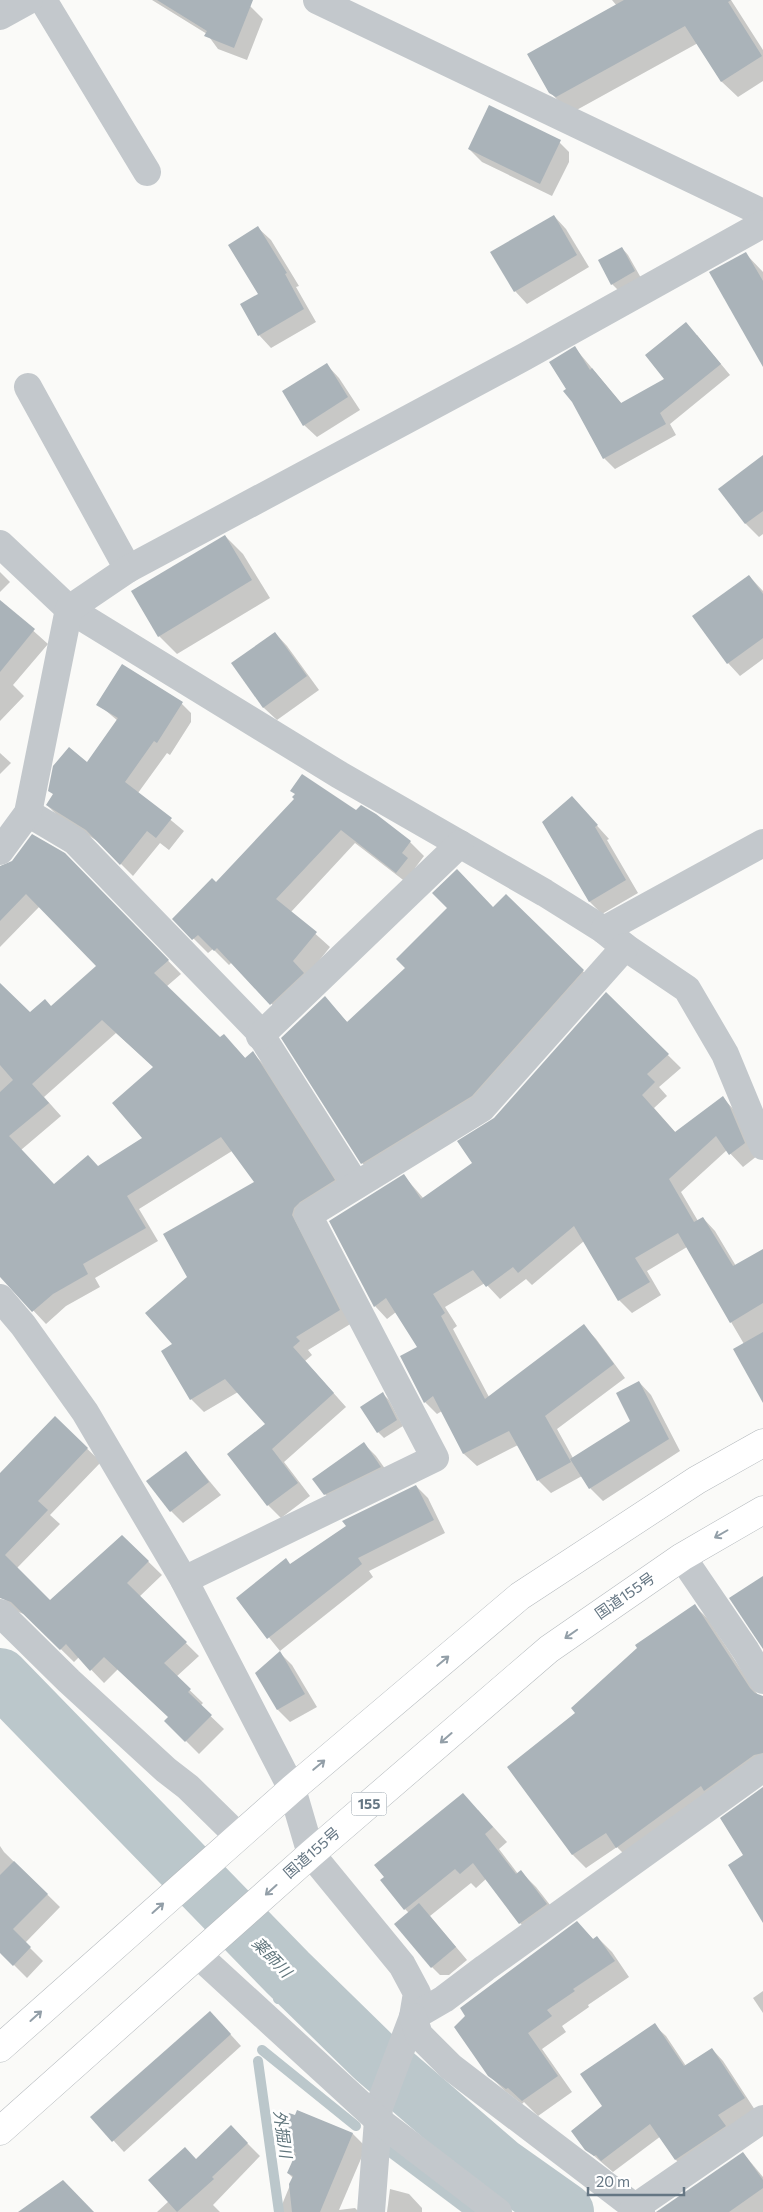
<svg xmlns="http://www.w3.org/2000/svg" width="763" height="2212" viewBox="0 0 763 2212" font-family="Commissioner,'Noto Sans JP',sans-serif">
	<rect width="100%" height="100%" fill="#fafaf8"/>
	<g fill="#0003" fill-rule="evenodd">
		<polygon points="152,0 234,0 250,6 263,19 247,60 218,49 207,34"/>
		<polygon points="612,0 731,0 763,50 763,81 738,97 722,82 698,43 573,112 566,109 550,92 617,6"/>
		<polygon points="556,139 569,152 569,162 552,196 482,162 469,149"/>
		<polygon points="554,216 566,229 589,267 527,304 515,291"/>
		<polygon points="258,228 271,240 299,286 296,287 316,322 271,348 259,335"/>
		<polygon points="622,248 628,255 641,278 618,290 612,284"/>
		<polygon points="745,253 763,272 763,364"/>
		<polygon points="697,335 730,375 670,424 676,435 615,469 604,458 568,389 575,348 622,404 666,379"/>
		<polygon points="327,365 339,378 360,410 317,437 304,425"/>
		<polygon points="763,457 763,534 759,537 746,524 720,489"/>
		<polygon points="225,536 243,554 270,598 177,654 159,636"/>
		<polygon points="0,572 10,582 0,592"/>
		<polygon points="749,576 763,591 763,659 740,676 728,663"/>
		<polygon points="0,601 48,644 13,685 24,696 0,721"/>
		<polygon points="275,633 287,646 319,690 277,720 264,708 233,664"/>
		<polygon points="178,700 191,713 191,722 170,755 167,753 138,793 184,831 169,850 160,843 133,876 99,842 60,818 47,805 87,764 118,721 98,704"/>
		<polygon points="0,753 11,763 0,774"/>
		<polygon points="572,798 609,839 607,840 638,893 602,914 589,901"/>
		<polygon points="357,812 410,842 424,856 415,868 421,873 411,886 355,843 291,912 330,947 307,976 285,1018 232,962 229,965 213,949 208,953 174,919 216,884"/>
		<path d="M78,868l103,106 -15,13 54,52 16,9 10,11 7,-6 12,13 82,128 -34,20 39,109 -44,27 4,5 -7,6 41,46 -62,55 26,34 -29,22 -13,-13 -40,-51 38,-30 -28,-32 -34,20 -13,-13 -28,-48 11,-7 15,-67 67,-95 -24,-31 -93,58 19,32 -63,37 5,9 -34,19 -20,18 -46,-49v-290l30,29 21,-7 47,-41 -58,-60 -40,41v-75zM116,1033l39,35 -11,70 -45,29 -44,19 -34,-36 40,-34 -17,-19z"/>
		<polygon points="506,896 595,983 484,1108 375,1176 362,1163 337,1011 348,1023 493,908"/>
		<polygon points="606,994 681,1068 659,1087 667,1096 654,1108 676,1133 723,1098 735,1111 757,1156 743,1167 727,1150 681,1192 698,1221 703,1218 715,1231 736,1266 763,1250 763,1395 744,1344 687,1247 647,1271 661,1295 632,1313 619,1300 584,1241 532,1285 526,1279 500,1299 485,1283 445,1307 457,1326 453,1329 489,1397 584,1326 596,1339 625,1378 557,1429 573,1458 632,1421 639,1382 651,1395 680,1451 603,1501 590,1488 582,1476 551,1493 538,1480 518,1445 477,1466 464,1454 442,1411 437,1414 425,1402 419,1348 396,1312 387,1319 375,1306 404,1176 424,1199 474,1163 494,1119"/>
		<polygon points="383,1394 389,1400 403,1426 384,1438 378,1432"/>
		<polygon points="55,1418 101,1462 50,1515 60,1524 17,1568 50,1602 122,1536 162,1575 139,1597 199,1656 176,1677 203,1703 200,1706 224,1729 199,1754 166,1721 169,1717 118,1669 104,1683 79,1657 74,1662 26,1615 16,1611 0,1595 0,1474"/>
		<polygon points="364,1444 376,1456 393,1480 337,1507 325,1494"/>
		<polygon points="186,1453 221,1495 183,1523 171,1511"/>
		<polygon points="416,1486 428,1498 445,1533 369,1571 373,1577 280,1651 237,1598"/>
		<polygon points="695,1606 708,1619 758,1695 763,1697 763,1771 630,1860 617,1847 586,1868 573,1855 509,1767 576,1713"/>
		<polygon points="280,1653 292,1665 317,1707 290,1722 278,1710 257,1674"/>
		<polygon points="478,1810 507,1842 499,1849 518,1874 521,1872 536,1887 561,1919 535,1938 520,1923 486,1879 476,1888 471,1883 430,1916 467,1960 449,1975 440,1975 427,1962 409,1913 405,1909"/>
		<polygon points="0,1846 4,1852 60,1907 25,1943 43,1961 27,1978 0,1951"/>
		<polygon points="577,1923 594,1940 597,1937 612,1952 629,1977 588,2005 589,2007 562,2026 566,2032 542,2049 572,2092 538,2116 524,2102 522,2104 505,2091 489,2075"/>
		<polygon points="763,1991 763,2013 753,1998"/>
		<polygon points="221,2024 241,2046 124,2152 92,2117"/>
		<polygon points="654,2025 666,2036 686,2066 712,2049 723,2061 755,2110 688,2171 676,2160 661,2136 613,2172 586,2149 604,2106"/>
		<polygon points="298,2111 353,2134 366,2147 339,2210 355,2208 359,2212 279,2212 293,2178 288,2173 294,2159 277,2145"/>
		<polygon points="231,2127 260,2156 213,2205 220,2212 157,2212 169,2201 196,2160"/>
		<polygon points="743,2153 763,2177 763,2212 665,2212"/>
		<polygon points="390,2189 409,2194 422,2208 422,2212 387,2212"/>
	</g>
	<g fill="none" stroke-linecap="round" stroke-linejoin="round">
		<g stroke="#bbc7cb" stroke-width="10">
			<polyline points="278,1999 288,1973"/>
			<polyline points="262,2050 356,2126"/>
			<polyline points="258,2061 279,2212"/>
			<polyline points="386,2149 470,2212"/>
		</g>
		<polyline stroke="#bbc7cb" stroke-width="58" points="0,1677 288,1973 374,2057 500,2166 565,2212"/>
	</g>
	<g fill="#aab3b9" fill-rule="evenodd">
		<polygon points="157,0 253,0 234,48 204,36 207,31"/>
		<polygon points="624,0 731,0 728,2 762,56 721,82 685,26 556,97 549,93 527,54"/>
		<polygon points="489,105 561,140 540,184 468,149"/>
		<polygon points="554,215 577,255 514,292 490,252"/>
		<polygon points="258,226 287,273 285,274 304,309 258,336 240,304 258,294 228,245"/>
		<polygon points="622,247 635,271 611,285 598,260"/>
		<polygon points="746,252 763,281 763,367 709,272"/>
		<polygon points="686,322 721,364 660,413 666,424 603,459 572,402 563,391 566,389 549,362 575,346 590,370 592,368 621,403 664,379 645,355"/>
		<polygon points="327,363 348,397 303,426 282,391"/>
		<polygon points="763,455 763,511 745,524 718,489"/>
		<polygon points="225,535 252,580 158,637 131,591"/>
		<polygon points="749,575 763,594 763,638 727,664 692,616"/>
		<polygon points="0,600 35,629 0,672"/>
		<polygon points="275,632 307,676 263,708 231,663"/>
		<polygon points="122,664 183,702 157,743 154,741 125,782 172,818 156,838 147,831 120,865 86,830 46,805 53,794 48,791 53,766 69,747 87,762 118,718 96,705"/>
		<polygon points="302,774 356,810 361,805 376,814 411,841 402,853 408,858 396,873 341,830 276,899 317,932 293,961 304,973 270,1005 217,948 214,951 198,935 192,940 172,919 212,878 216,882 294,799 292,797 295,794 290,791"/>
		<polygon points="572,796 598,825 595,827 626,880 589,902 542,822"/>
		<path d="M32,834l33,19 104,107 -15,13 66,64 4,-3 21,24 8,-7 82,129 -35,22 -6,6 -2,7 48,95 -44,27 4,4 -7,6 41,46 -62,56 26,34 -31,23 -40,-52 38,-30 -40,-45 -35,21 -29,-49 11,-7 -27,-31 42,-36 -24,-43 91,-52 -33,-45 -94,59 19,32 -63,36 5,10 -35,20 -21,18 -32,-35v-185l13,-12 -13,-15v-82l30,29 15,-13 6,7 45,-40 -70,-72 -26,27v-55l12,-5zM102,1020l51,47 -41,36 30,35 -44,28 -10,-11 -34,29 -45,-48 40,-33 -17,-19z"/>
		<polygon points="457,869 493,907 506,894 584,970 472,1096 361,1164 281,1038 325,996 347,1022 405,968 396,959 447,908 432,893"/>
		<polygon points="606,992 669,1054 647,1074 655,1082 642,1095 675,1132 723,1096 729,1105 745,1143 729,1155 716,1136 669,1179 694,1222 703,1217 733,1266 763,1249 763,1303 730,1323 678,1233 635,1258 650,1282 618,1301 574,1226 518,1273 513,1267 486,1287 473,1270 433,1294 445,1313 441,1316 485,1399 584,1324 614,1364 545,1416 571,1462 537,1481 509,1431 463,1454 433,1396 424,1403 400,1356 417,1347 386,1298 374,1307 329,1221 404,1174 421,1199 472,1163 457,1141 494,1118"/>
		<polygon points="763,1332 763,1403 733,1349"/>
		<polygon points="639,1381 669,1439 589,1489 570,1459 630,1421 616,1393"/>
		<polygon points="383,1392 397,1420 377,1433 360,1407"/>
		<polygon points="55,1416 88,1448 38,1501 48,1510 5,1555 50,1600 122,1535 149,1561 127,1583 187,1642 164,1663 191,1689 188,1692 212,1715 185,1742 164,1721 168,1717 104,1657 90,1671 66,1644 60,1650 11,1602 0,1598 0,1473"/>
		<polygon points="364,1442 381,1467 324,1495 312,1479"/>
		<polygon points="186,1451 209,1482 170,1512 146,1481"/>
		<polygon points="416,1485 434,1520 358,1558 362,1564 267,1639 236,1598 286,1558 290,1564 346,1526 342,1521"/>
		<polygon points="763,1576 763,1649 729,1598"/>
		<polygon points="695,1604 750,1688 755,1693 763,1696 763,1753 754,1755 704,1791 701,1786 616,1848 606,1833 572,1855 507,1767 575,1713 571,1708 637,1648 635,1645"/>
		<polygon points="280,1651 305,1694 277,1710 255,1673"/>
		<polygon points="763,1787 763,1923 728,1865 743,1855 720,1818"/>
		<polygon points="463,1793 493,1827 485,1834 516,1874 521,1870 547,1904 519,1924 473,1863 460,1874 455,1869 404,1910 380,1880 384,1877 374,1865"/>
		<polygon points="14,1861 48,1894 13,1929 31,1947 13,1966 0,1953 0,1875"/>
		<polygon points="419,1903 456,1947 431,1968 394,1924"/>
		<polygon points="577,1921 593,1939 597,1936 615,1961 573,1989 575,1991 547,2010 552,2016 528,2033 558,2076 522,2101 508,2088 506,2089 488,2076 454,2027 465,2016 460,2008"/>
		<polygon points="210,2011 231,2034 112,2142 90,2117"/>
		<polygon points="655,2023 684,2066 712,2048 745,2098 718,2115 726,2126 675,2160 650,2124 601,2161 596,2155 594,2156 585,2150 571,2131 602,2106 580,2074"/>
		<polygon points="297,2110 353,2133 320,2212 292,2212 289,2184 293,2176 287,2173 296,2153 276,2145 289,2113 295,2115"/>
		<polygon points="231,2125 248,2143 212,2177 214,2179 177,2212 148,2180 185,2147 196,2159"/>
		<polygon points="743,2152 763,2180 763,2188 729,2212 656,2212"/>
		<polygon points="63,2180 94,2212 18,2212"/>
	</g>
	<g fill="none" stroke-linecap="round" stroke-linejoin="round">
		<defs>
			<g id="highway">
				<polyline points="0,2048 292,1789 520,1596 697,1480 763,1443"/>
				<polyline points="0,2131 311,1854 549,1649 682,1557 763,1510"/>
			</g>
		</defs>
		<use href="#highway" stroke="#b4b9bd" stroke-width="29"/>
		<g stroke="#c3c8cc" stroke-width="28">
			<polyline points="43,0 147,172"/>
			<polyline points="317,0 763,213"/>
			<polyline points="0,16 29,0"/>
			<polyline points="28,387 128,569"/>
			<polyline points="0,544 69,609 338,774 545,893 604,930 625,947 687,989 725,1054 763,1146"/>
			<polyline points="28,813 75,841 257,1029 356,1185"/>
			<polyline points="0,851 28,813 69,609 128,569 524,357 763,224"/>
			<polyline points="604,930 763,843"/>
			<polyline points="260,1036 460,844"/>
			<polyline points="0,1298 23,1325 85,1412 184,1580 292,1789 311,1854 402,1965 417,1993 413,2017 379,2107 371,2212"/>
			<polyline points="682,1557 746,1651 763,1680"/>
			<polyline points="184,1580 435,1458 308,1215 482,1108 625,947"/>
			<polyline points="0,1613 69,1681 166,1770 188,1787 238,1836"/>
			<polyline points="198,1955 378,2120 498,2212"/>
			<polyline points="413,2017 444,1999 485,1968 763,1768"/>
			<polyline points="413,2017 419,2035 451,2067 641,2212"/>
			<polyline points="634,2208 763,2119"/>
		</g>
		<use href="#highway" stroke="#fff" stroke-width="28"/>
	</g>
	<defs><path id="oneway-shaft" d="M-6 0H5M1.5-3L5.5 0L1.5 3" fill="none" stroke-width="1.6" stroke-linecap="round" stroke-linejoin="round" transform="scale(1.25)"/></defs>
	<g stroke="#939fa8">
		<use href="#oneway-shaft" transform="translate(721 1534) rotate(150)"/>
		<use href="#oneway-shaft" transform="translate(571 1634) rotate(145)"/>
		<use href="#oneway-shaft" transform="translate(443 1661) rotate(-40)"/>
		<use href="#oneway-shaft" transform="translate(446 1738) rotate(139)"/>
		<use href="#oneway-shaft" transform="translate(319 1765) rotate(-40)"/>
		<use href="#oneway-shaft" transform="translate(271 1890) rotate(138)"/>
		<use href="#oneway-shaft" transform="translate(158 1908) rotate(-42)"/>
		<use href="#oneway-shaft" transform="translate(36 2016) rotate(-42)"/>
	</g>
	<g text-anchor="middle" stroke-width="5" stroke-linejoin="round" paint-order="stroke">
		<rect fill="#fff" stroke="#939fa8" stroke-width="1" x="351.5" y="1792.5" width="35" height="23" rx="4"/>
		<g font-size="14" font-weight="bold" fill="#657683">
			<text x="369" y="1809">155</text>
		</g>
		<g font-size="15" fill="#657683" stroke="#fff">
			<text transform="translate(625 1596) rotate(-35)" y="5">国道155号</text>
			<text transform="translate(312 1853) rotate(-41)" y="5">国道155号</text>
		</g>
		<g font-size="16" font-style="italic" fill="#60757c" stroke="#fff">
			<text transform="translate(272 1957) rotate(46)" y="6">薬師川</text>
			<text transform="translate(283 2134) rotate(82)" y="6">外掘川</text>
		</g>
	</g>
	<path d="M588 2187v8h96v-8" fill="none" stroke="#657683" stroke-width="2.5"/>
	<text x="596" y="2187" font-size="15" fill="#657683" stroke="#ffffff" stroke-width="4" paint-order="stroke">20 m</text>
</svg>
